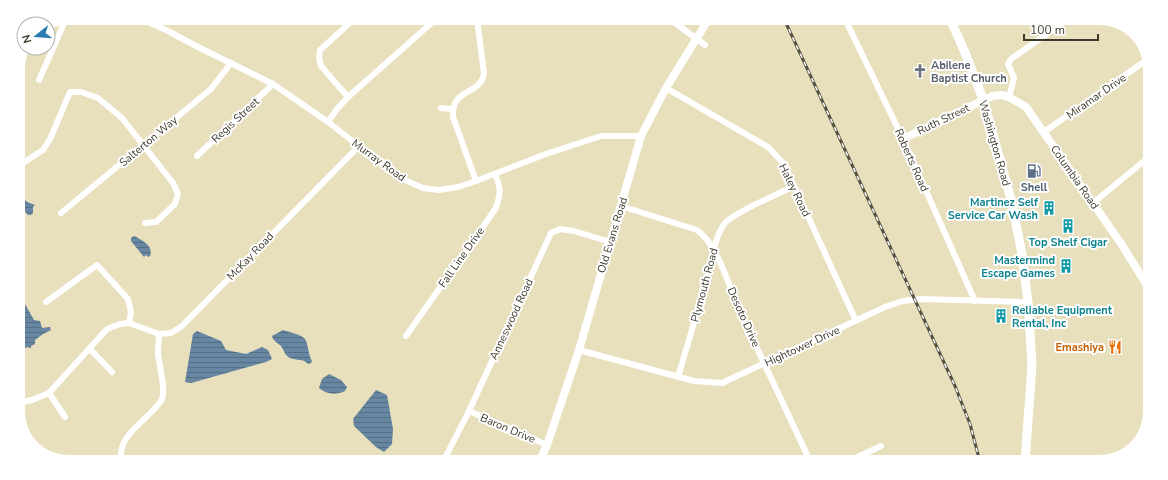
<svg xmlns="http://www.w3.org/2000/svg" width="1168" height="480" viewBox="0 0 1168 480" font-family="'Nunito Sans',sans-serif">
	<defs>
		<pattern id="water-rules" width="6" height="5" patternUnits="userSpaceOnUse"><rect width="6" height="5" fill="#6686a2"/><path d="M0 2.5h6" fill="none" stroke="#556f84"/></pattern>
	</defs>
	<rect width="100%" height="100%" fill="#e8dfbd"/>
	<g fill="url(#water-rules)">
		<polygon points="18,192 27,202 35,205 33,207 33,213 31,215 28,215 18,203"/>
		<path d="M134,236c8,4 20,10 16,20l-2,1 -2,-2 -2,2 -13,-16v-3z"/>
		<polygon points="25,304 34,320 40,321 42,328 50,327 51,330 43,334 35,340 35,344 31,346 31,348 27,347 19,351 18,351 18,307 21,307"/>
		<path d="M283,330c5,2 18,4 22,9 3,4 3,15 7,22l-1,2 -3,1c-5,-6 -11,-3 -18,-6 -5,-2 -6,-8 -9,-12 -4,-4 -8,-5 -9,-10z"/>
		<polygon points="197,331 221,341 226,350 246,354 262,347 268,350 272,359 266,362 191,383 185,382 193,334"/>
		<path d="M329,374l12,6 6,7 -2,4c-9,4 -18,4 -26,-3l3,-9z"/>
		<polygon points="376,390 387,395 393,429 392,444 384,452 376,447 354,426 353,419"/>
	</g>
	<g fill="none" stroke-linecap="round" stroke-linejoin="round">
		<g stroke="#fff" stroke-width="6">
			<polyline points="140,18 168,31 196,46 273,84 328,122 393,173 407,181 423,188 439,190 458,187 476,181 546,154 601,136 641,136"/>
			<polyline points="671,20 705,45"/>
			<polyline points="846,21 903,139 975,301"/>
			<polyline points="39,80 66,19"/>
			<polyline points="666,88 768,147 784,164 856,321"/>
			<polyline points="348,97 321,66 319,58 320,50 354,19"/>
			<polyline points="1009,97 1014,78 1008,64 1011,59 1064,22"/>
			<polyline points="441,108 452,109"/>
			<polyline points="328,122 337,109 348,97 436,19"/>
			<polyline points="1044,132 1148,59"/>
			<polyline points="197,156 273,84"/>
			<polyline points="18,166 43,150 50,139 70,92 81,92 98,98 122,118 173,183 178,194 175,204 156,222 145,223"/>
			<path d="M476,181l-23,-64c-2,-30 28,-21 31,-44l-7,-54"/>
			<polyline points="1093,203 1149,157"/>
			<path d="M621,206l76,24c22,16 32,57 43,82 23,50 47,99 70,149"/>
			<polyline points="61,213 211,89 231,63"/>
			<polyline points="46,302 97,265 128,299 131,312 129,323"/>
			<path d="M406,336l90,-128c5,-16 5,-19 -1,-34"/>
			<polyline points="90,349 112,372"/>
			<polyline points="579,350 694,381 722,383 885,307 903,301 920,299 1028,302"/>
			<path d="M678,377l33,-112c2,-13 6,-35 16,-44 16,-13 48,-25 67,-35"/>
			<polyline points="49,393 65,417"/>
			<polyline points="18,403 32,400 49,393 107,329 120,324 129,323 159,334 171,333 182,326 359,146"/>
			<polyline points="469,411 547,445"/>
			<path d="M121,459c-3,-23 23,-37 35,-52 2,-3 5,-5 6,-8 4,-11 -3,-33 -4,-46 0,-6 1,-13 1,-19"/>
			<polyline points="444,460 469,411 551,233 560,229 574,231 610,242"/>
			<polyline points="849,461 881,446"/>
		</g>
		<g stroke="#fff" stroke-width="8">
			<polyline points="903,139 992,96 1001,95 1009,97 1026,107 1122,245 1148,287"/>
			<polyline points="540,460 547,445 579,350 641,136 666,88 708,20"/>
		</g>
		<polyline stroke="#fff" stroke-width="9" points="951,21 964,50 983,99 1012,203 1022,254 1028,302 1032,365 1025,462"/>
		<defs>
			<polyline id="rail" points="785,21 955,386 970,424 980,462"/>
		</defs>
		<use href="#rail" stroke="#555140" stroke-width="3"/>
		<use href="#rail" stroke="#fff" stroke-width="1.5" stroke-dasharray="4.5" stroke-linecap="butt"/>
	</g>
	<defs>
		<symbol id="church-bare" viewBox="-9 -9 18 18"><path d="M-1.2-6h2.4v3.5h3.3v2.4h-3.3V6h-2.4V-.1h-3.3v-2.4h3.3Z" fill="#6b7280" stroke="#fff" stroke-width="2.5" paint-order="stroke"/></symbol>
		<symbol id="fuel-bare" viewBox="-9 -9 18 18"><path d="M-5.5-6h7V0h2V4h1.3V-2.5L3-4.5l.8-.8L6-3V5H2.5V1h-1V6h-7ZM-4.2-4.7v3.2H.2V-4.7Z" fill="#5c6f8a" stroke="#fff" stroke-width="2.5" paint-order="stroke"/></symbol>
		<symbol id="building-bare" viewBox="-9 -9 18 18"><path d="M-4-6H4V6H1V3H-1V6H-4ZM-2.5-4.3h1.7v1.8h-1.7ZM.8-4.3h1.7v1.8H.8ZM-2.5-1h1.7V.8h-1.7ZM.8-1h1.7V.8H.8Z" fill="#0f9aa8" stroke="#fff" stroke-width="2.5" paint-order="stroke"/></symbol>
		<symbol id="restaurant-bare" viewBox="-9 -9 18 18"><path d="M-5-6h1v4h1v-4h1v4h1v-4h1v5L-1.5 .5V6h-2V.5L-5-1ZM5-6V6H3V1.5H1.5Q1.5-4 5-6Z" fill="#e8710a" stroke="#fff" stroke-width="2.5" paint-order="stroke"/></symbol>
	</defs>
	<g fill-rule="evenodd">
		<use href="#church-bare" x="910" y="61" width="20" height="20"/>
		<use href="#fuel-bare" x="1024" y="161" width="20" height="20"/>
		<use href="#building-bare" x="1039" y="198" width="20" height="20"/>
		<use href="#building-bare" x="1058" y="216" width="20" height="20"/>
		<use href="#building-bare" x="1056" y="256" width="20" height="20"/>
		<use href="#building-bare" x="991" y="306" width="20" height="20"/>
		<use href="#restaurant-bare" x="1105" y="337" width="20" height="20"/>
	</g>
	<g text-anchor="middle" stroke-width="4" stroke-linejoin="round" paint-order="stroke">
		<g font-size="11" font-weight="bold" fill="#5b616d" stroke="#fff" text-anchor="start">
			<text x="931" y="69">Abilene<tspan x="931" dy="13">Baptist Church</tspan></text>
		</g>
		<g font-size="11" fill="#3c392b" stroke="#fff">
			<text transform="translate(1096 96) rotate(-35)" y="4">Miramar Drive</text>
			<text transform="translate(943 119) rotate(-26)" y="4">Ruth Street</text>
			<text transform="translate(235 120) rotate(-43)" y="4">Regis Street</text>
			<text transform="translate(148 141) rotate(-40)" y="4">Salterton Way</text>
			<text transform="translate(995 143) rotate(74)" y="4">Washington Road</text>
			<text transform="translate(379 160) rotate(36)" y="4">Murray Road</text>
			<text transform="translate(912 160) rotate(66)" y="4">Roberts Road</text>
			<text transform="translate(1075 177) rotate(55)" y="4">Columbia Road</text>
			<text transform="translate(795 190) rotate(64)" y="4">Haley Road</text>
			<text transform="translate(612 235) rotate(-73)" y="4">Old Evans Road</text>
			<text transform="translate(250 256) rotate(-46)" y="4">McKay Road</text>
			<text transform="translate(461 257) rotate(-55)" y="4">Fall Line Drive</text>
			<text transform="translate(704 285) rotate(-75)" y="4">Plymouth Road</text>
			<text transform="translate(744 317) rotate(66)" y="4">Desoto Drive</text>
			<text transform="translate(511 319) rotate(-65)" y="4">Anneswood Road</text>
			<text transform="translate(802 346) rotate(-25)" y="4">Hightower Drive</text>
			<text transform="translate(508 428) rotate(23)" y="4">Baron Drive</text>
		</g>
		<g font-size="11" font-weight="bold" fill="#4e5e75" stroke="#fff">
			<text x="1034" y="191">Shell</text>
		</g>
		<g font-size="11" font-weight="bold" fill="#0d838f" stroke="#fff" text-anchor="end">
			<text x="1038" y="206">Martinez Self<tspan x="1038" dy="13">Service Car Wash</tspan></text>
			<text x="1068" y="246" text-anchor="middle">Top Shelf Cigar</text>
			<text x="1055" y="264">Mastermind<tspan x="1055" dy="13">Escape Games</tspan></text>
			<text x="1012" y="314" text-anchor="start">Reliable Equipment<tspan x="1012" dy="13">Rental, Inc</tspan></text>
		</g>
		<g font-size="11" font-weight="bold" fill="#c56008" stroke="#fff" text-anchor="end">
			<text x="1104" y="351">Emashiya</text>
		</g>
	</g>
	<path d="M0 0H1168V480H0ZM68 25H1100A43 43 0 0 1 1143 68V412A43 43 0 0 1 1100 455H68A43 43 0 0 1 25 412V68A43 43 0 0 1 68 25Z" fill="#fff" fill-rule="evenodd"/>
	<g transform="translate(36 36) rotate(253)"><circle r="19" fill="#ffffff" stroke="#b1b0aa"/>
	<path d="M0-3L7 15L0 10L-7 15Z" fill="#2a7dae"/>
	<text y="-6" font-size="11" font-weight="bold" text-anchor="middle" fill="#3c392b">N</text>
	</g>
	<path d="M1024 34v6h74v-6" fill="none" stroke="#3c392b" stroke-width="2"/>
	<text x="1030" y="34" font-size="12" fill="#3c392b" stroke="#ffffff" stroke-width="3" paint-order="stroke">100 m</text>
</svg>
